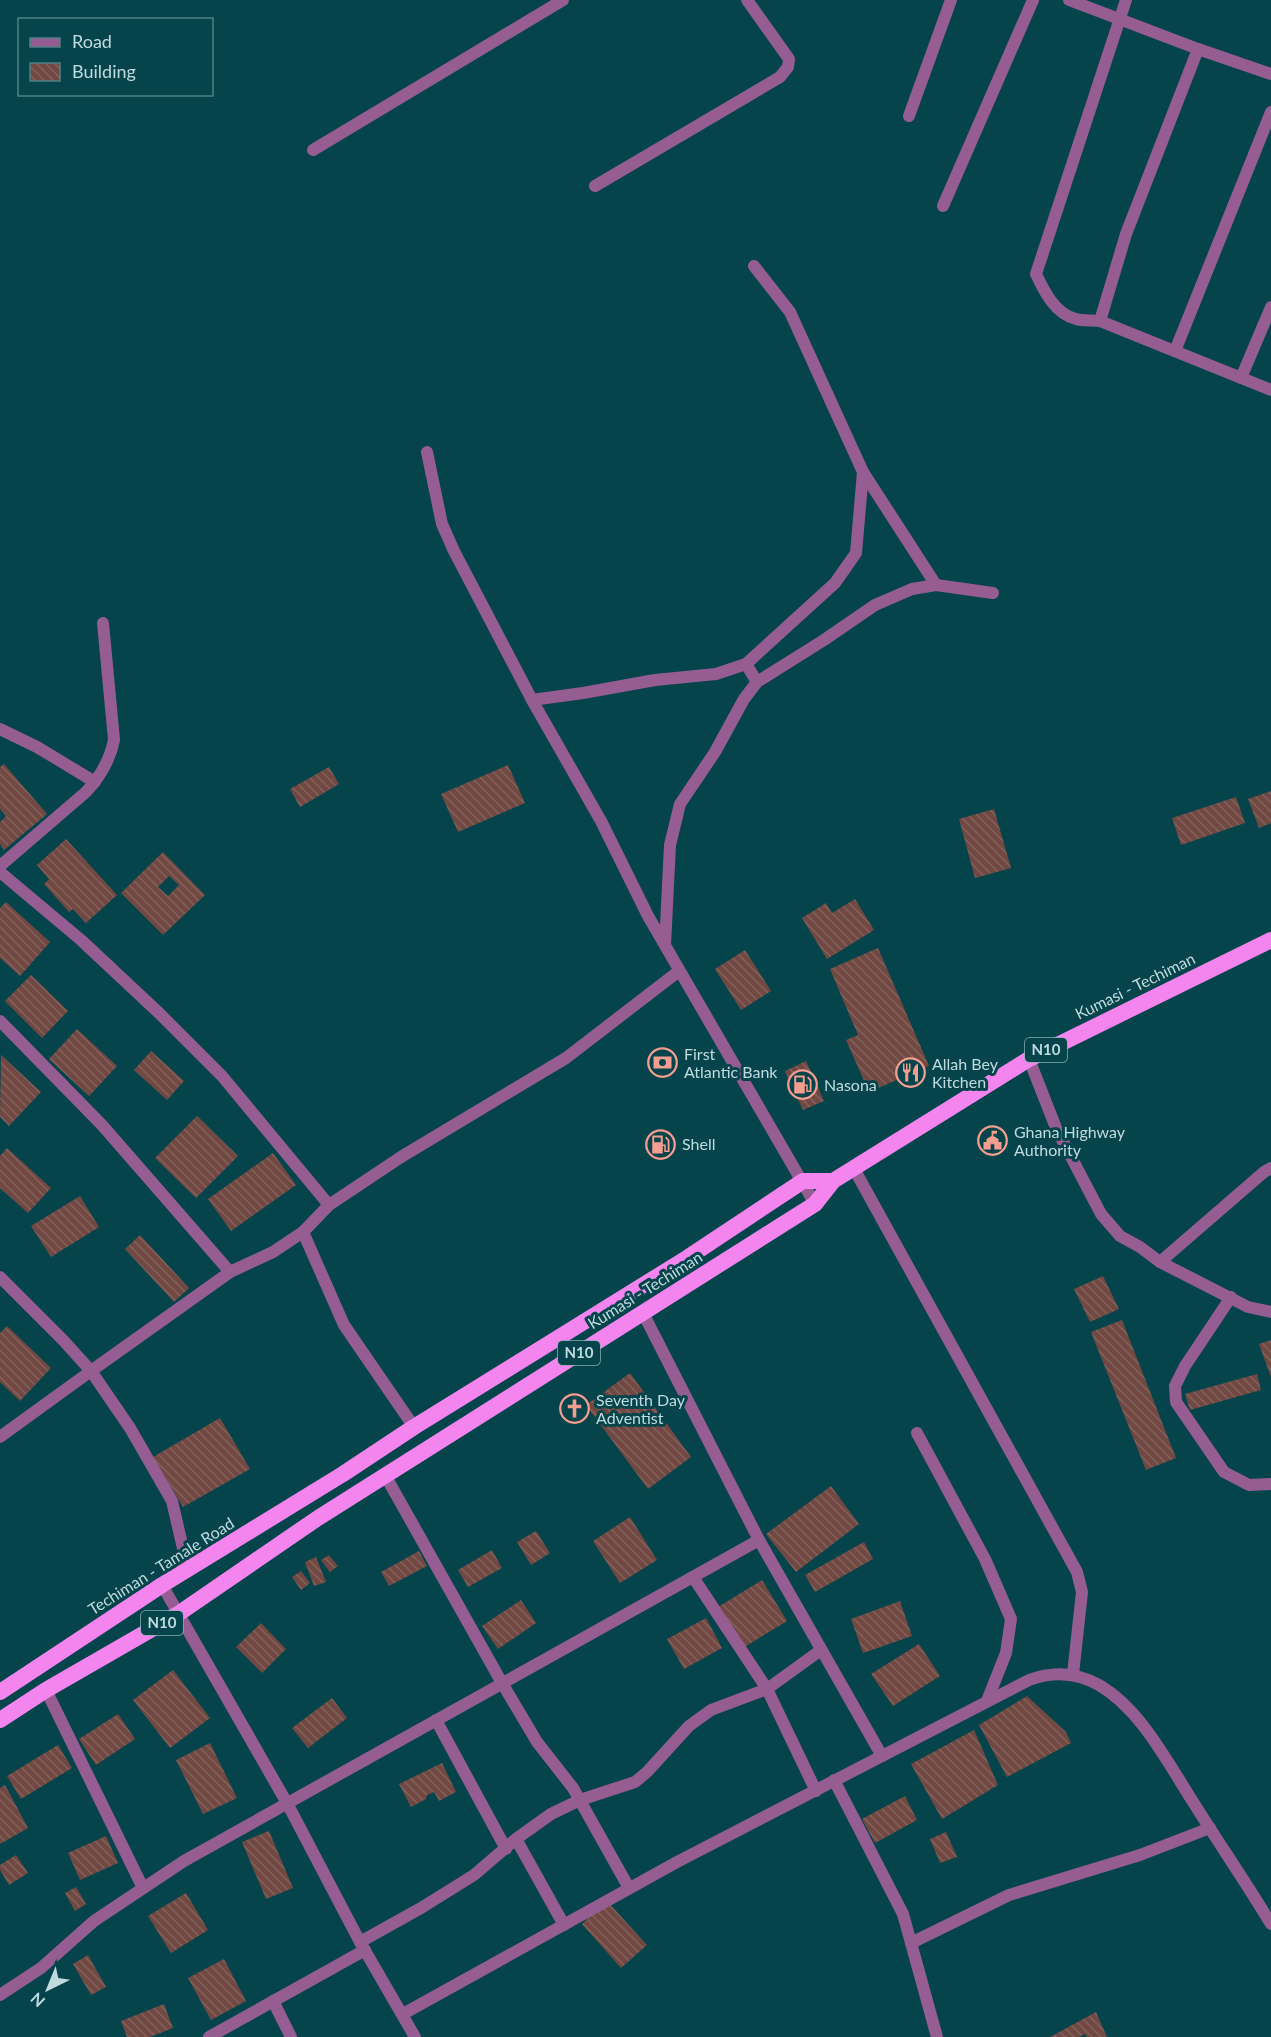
<svg xmlns="http://www.w3.org/2000/svg" width="1271" height="2037" viewBox="0 0 1271 2037" font-family="Lato,sans-serif">
	<defs>
		<pattern id="building-back-hatch" width="6" height="6" patternUnits="userSpaceOnUse" patternTransform="scale(1.5)"><rect width="6" height="6" fill="#714842"/><path d="M-1 5l2 2M0 0l6 6M5-1l2 2" fill="none" stroke="#83625d"/></pattern>
	</defs>
	<rect width="100%" height="100%" fill="#06444c"/>
	<g fill="url(#building-back-hatch)" fill-rule="evenodd">
		<polygon points="4,764 47,814 4,850 0,844 0,822 6,816 0,809 0,767"/>
		<polygon points="508,765 525,803 458,832 441,794"/>
		<polygon points="329,767 339,784 300,807 290,789"/>
		<polygon points="1271,791 1271,823 1259,828 1248,799"/>
		<polygon points="1236,797 1245,823 1181,845 1172,818"/>
		<polygon points="994,809 1011,868 975,878 959,819"/>
		<polygon points="66,839 117,895 86,923 73,909 69,912 44,884 49,879 37,865"/>
		<path d="M163,852l42,43 -42,40 -42,-42zM169,876l10,9 -11,11 -10,-9z"/>
		<polygon points="855,899 874,930 827,959 802,918 826,903 832,913"/>
		<polygon points="6,902 50,942 20,976 0,958 0,908"/>
		<polygon points="878,948 929,1066 869,1092 846,1040 858,1035 830,969"/>
		<polygon points="745,950 771,991 741,1010 715,969"/>
		<polygon points="31,975 68,1011 42,1038 5,1001"/>
		<polygon points="77,1029 117,1066 89,1096 49,1059"/>
		<polygon points="151,1051 184,1081 167,1100 134,1070"/>
		<polygon points="1,1055 41,1092 9,1126 0,1117"/>
		<polygon points="806,1061 824,1101 803,1110 785,1071"/>
		<polygon points="197,1116 238,1156 196,1198 155,1158"/>
		<polygon points="7,1148 51,1188 28,1213 0,1188 0,1156"/>
		<polygon points="273,1153 296,1185 231,1231 208,1199"/>
		<polygon points="80,1196 99,1227 51,1257 31,1226"/>
		<polygon points="140,1235 189,1288 174,1302 125,1249"/>
		<polygon points="1103,1276 1119,1309 1090,1322 1074,1289"/>
		<polygon points="1122,1320 1176,1458 1146,1470 1091,1332"/>
		<polygon points="7,1326 51,1368 20,1401 0,1382 0,1333"/>
		<polygon points="1271,1340 1271,1377 1259,1344"/>
		<polygon points="630,1373 691,1457 648,1489 586,1405"/>
		<polygon points="1257,1374 1261,1390 1190,1410 1185,1394"/>
		<polygon points="220,1418 250,1469 183,1507 153,1457"/>
		<polygon points="831,1486 859,1524 796,1572 766,1534"/>
		<polygon points="630,1517 657,1560 620,1583 593,1541"/>
		<polygon points="536,1531 550,1553 531,1565 517,1542"/>
		<polygon points="864,1542 873,1559 815,1592 805,1575"/>
		<polygon points="492,1550 502,1568 468,1587 458,1570"/>
		<polygon points="419,1551 427,1566 389,1586 381,1572"/>
		<polygon points="329,1555 338,1566 330,1572 321,1560"/>
		<polygon points="316,1557 326,1582 314,1586 305,1562"/>
		<polygon points="301,1571 310,1583 301,1590 292,1577"/>
		<polygon points="762,1580 787,1621 743,1648 718,1607"/>
		<polygon points="521,1600 536,1623 498,1649 482,1626"/>
		<polygon points="900,1601 912,1636 863,1653 851,1619"/>
		<polygon points="706,1618 722,1648 684,1669 667,1639"/>
		<polygon points="261,1623 286,1649 262,1673 236,1647"/>
		<polygon points="919,1644 940,1676 893,1706 871,1674"/>
		<polygon points="173,1670 210,1718 170,1748 133,1700"/>
		<polygon points="1027,1696 1066,1732 1071,1743 1007,1777 979,1725"/>
		<polygon points="332,1698 347,1718 308,1748 292,1728"/>
		<polygon points="118,1714 135,1739 96,1765 79,1739"/>
		<polygon points="974,1730 998,1785 942,1819 911,1764"/>
		<polygon points="210,1743 237,1798 203,1814 176,1760"/>
		<polygon points="58,1745 72,1768 21,1799 7,1776"/>
		<polygon points="442,1763 456,1792 439,1801 434,1792 427,1795 426,1799 411,1807 399,1784"/>
		<polygon points="5,1785 28,1828 0,1844 0,1788"/>
		<polygon points="905,1796 917,1820 875,1843 862,1819"/>
		<polygon points="269,1831 293,1888 266,1899 242,1842"/>
		<polygon points="946,1832 957,1857 940,1863 930,1839"/>
		<polygon points="106,1836 118,1863 80,1880 68,1853"/>
		<polygon points="16,1855 28,1873 9,1885 0,1870 0,1865"/>
		<polygon points="76,1887 86,1904 75,1911 65,1893"/>
		<polygon points="186,1893 208,1930 171,1953 148,1916"/>
		<polygon points="607,1901 647,1945 621,1968 582,1924"/>
		<polygon points="88,1955 106,1987 91,1995 73,1964"/>
		<polygon points="224,1959 246,2001 211,2020 188,1978"/>
		<polygon points="164,2004 173,2028 150,2037 127,2037 121,2021"/>
		<polygon points="1096,2012 1107,2037 1087,2037 1085,2034 1079,2037 1050,2037"/>
	</g>
	<g fill="none" stroke-linecap="round" stroke-linejoin="round">
		<g stroke="#955d91" stroke-width="12">
			<polyline points="1069,0 1198,49 1271,74"/>
			<path d="M1126,0l-90,274c8,17 19,40 40,45 7,2 16,1 24,2l171,69"/>
			<polyline points="909,116 951,0"/>
			<polyline points="313,150 563,0"/>
			<polyline points="595,186 780,77 788,67 789,59 747,0"/>
			<polyline points="943,206 1033,0"/>
			<polyline points="1100,321 1126,234 1198,49"/>
			<polyline points="1175,351 1271,112"/>
			<polyline points="1241,378 1271,307"/>
			<polyline points="427,452 442,524 454,551 532,700 601,821 648,916 815,1204"/>
			<polyline points="863,472 936,585"/>
			<polyline points="757,682 824,640 875,605 912,589 936,585 993,593"/>
			<polyline points="532,700 583,693 655,680 716,674 746,664 835,583 856,553 863,472 790,312 754,266"/>
			<polyline points="0,729 37,747 95,782"/>
			<path d="M0,866l86,-74c14,-15 24,-32 28,-52l-11,-117"/>
			<polyline points="0,872 81,940 159,1013 222,1076 329,1205"/>
			<polyline points="665,945 670,845 680,804 715,752 744,699 757,682 746,664"/>
			<polyline points="0,1021 102,1125 230,1272 273,1252 303,1232 329,1205 401,1157 566,1058 679,971"/>
			<polyline points="1029,1059 1056,1128 1101,1214 1120,1236 1140,1247 1160,1262 1248,1307 1271,1312"/>
			<polyline points="853,1167 1077,1572 1082,1592 1073,1674"/>
			<polyline points="303,1232 344,1325 414,1427"/>
			<polyline points="1160,1262 1264,1172 1271,1168"/>
			<polyline points="0,1277 63,1340 91,1371 230,1272"/>
			<polyline points="1231,1297 1185,1366 1175,1386 1176,1402 1224,1472 1249,1485 1271,1484"/>
			<polyline points="643,1313 759,1540 882,1756"/>
			<polyline points="917,1433 985,1559 1011,1619 1006,1653 987,1701"/>
			<polyline points="0,1437 91,1371 130,1428 172,1501 188,1570"/>
			<polyline points="385,1475 502,1683 537,1742 573,1788 629,1888"/>
			<polyline points="693,1577 767,1689 816,1791"/>
			<polyline points="162,1585 287,1803 360,1942 415,2037"/>
			<polyline points="46,1690 143,1888"/>
			<polyline points="436,1720 506,1849"/>
			<polyline points="834,1780 903,1914 937,2037"/>
			<polyline points="516,1839 564,1925"/>
			<polyline points="360,1942 421,1908 474,1875 516,1839 551,1814 580,1800 635,1782 647,1772 689,1726 711,1710 767,1689 821,1650"/>
			<polyline points="911,1943 1009,1895 1140,1855 1210,1828"/>
			<polyline points="0,1995 41,1968 94,1921 184,1861 759,1540"/>
			<polyline points="273,2001 291,2037"/>
			<path d="M403,2014l274,-152 352,-182c24,-9 47,-8 70,5 42,24 70,80 96,120 25,40 52,79 76,119"/>
			<polyline points="209,2037 365,1950"/>
		</g>
		<g stroke="#f484ee" stroke-width="16">
			<polyline points="0,1692 162,1585 343,1474 414,1427 687,1258 803,1181 833,1181"/>
			<polyline points="0,1720 46,1690 178,1614 318,1518 815,1204 833,1181 1029,1059 1271,940"/>
		</g>
	</g>
	<defs>
		<symbol id="bank-ring" viewBox="-11 -11 22 22"><circle r="9.5" fill="#06444c" stroke="#f59d8f" stroke-width="1.5"/><path d="M-6-4H6V4H-6ZM0-2.3a2.3 2.3 0 1 0 0 4.6a2.3 2.3 0 1 0 0-4.6Z" fill="#f59d8f"/></symbol>
		<symbol id="restaurant-ring" viewBox="-11 -11 22 22"><circle r="9.5" fill="#06444c" stroke="#f59d8f" stroke-width="1.5"/><path d="M-5-6h1v4h1v-4h1v4h1v-4h1v5L-1.5 .5V6h-2V.5L-5-1ZM5-6V6H3V1.5H1.5Q1.5-4 5-6Z" fill="#f59d8f"/></symbol>
		<symbol id="fuel-ring" viewBox="-11 -11 22 22"><circle r="9.5" fill="#06444c" stroke="#f59d8f" stroke-width="1.5"/><path d="M-5.5-6h7V0h2V4h1.3V-2.5L3-4.5l.8-.8L6-3V5H2.5V1h-1V6h-7ZM-4.2-4.7v3.2H.2V-4.7Z" fill="#f59d8f"/></symbol>
		<symbol id="civic-ring" viewBox="-11 -11 22 22"><circle r="9.5" fill="#06444c" stroke="#f59d8f" stroke-width="1.5"/><path d="M-.6-6.5H3V-4.5H.6V-3L4-1V1h2V6H-6V1h2V-1L-.6-3ZM-1.2 2.5V6h2.4V2.5Z" fill="#f59d8f"/></symbol>
		<symbol id="church-ring" viewBox="-11 -11 22 22"><circle r="9.5" fill="#06444c" stroke="#f59d8f" stroke-width="1.5"/><path d="M-1.2-6h2.4v3.5h3.3v2.4h-3.3V6h-2.4V-.1h-3.3v-2.4h3.3Z" fill="#f59d8f"/></symbol>
	</defs>
	<g fill-rule="evenodd">
		<use href="#bank-ring" x="646" y="1046" width="33" height="33"/>
		<use href="#restaurant-ring" x="894" y="1056" width="33" height="33"/>
		<use href="#fuel-ring" x="786" y="1068" width="33" height="33"/>
		<use href="#civic-ring" x="976" y="1124" width="33" height="33"/>
		<use href="#fuel-ring" x="644" y="1128" width="33" height="33"/>
		<use href="#church-ring" x="558" y="1392" width="33" height="33"/>
	</g>
	<g text-anchor="middle" stroke-width="6" stroke-linejoin="round" paint-order="stroke">
		<g fill="#06444c" stroke="#88aeb3" stroke-width="1.5">
			<rect x="1025" y="1038" width="42" height="24" rx="4.5"/>
			<rect x="558" y="1341" width="42" height="24" rx="4.5"/>
			<rect x="141" y="1611" width="42" height="24" rx="4.5"/>
		</g>
		<g font-size="15" font-weight="bold" fill="#c0dbdf">
			<text x="1046" y="1055">N10</text>
			<text x="579" y="1358">N10</text>
			<text x="162" y="1628">N10</text>
		</g>
		<g font-size="16" fill="#c0dbdf" stroke="#06444c">
			<text transform="translate(1135 986) rotate(-26)" y="6">Kumasi - Techiman</text>
			<text transform="translate(645 1290) rotate(-32)" y="6">Kumasi - Techiman</text>
			<text transform="translate(161 1566) rotate(-32)" y="6">Techiman - Tamale Road</text>
		</g>
		<g font-size="16" fill="#c0dbdf" stroke="#06444c" text-anchor="start">
			<text x="684" y="1060">First<tspan x="684" dy="18">Atlantic Bank</tspan></text>
			<text x="932" y="1070">Allah Bey<tspan x="932" dy="18">Kitchen</tspan></text>
			<text x="824" y="1091">Nasona</text>
			<text x="1014" y="1138">Ghana Highway<tspan x="1014" dy="18">Authority</tspan></text>
			<text x="682" y="1150">Shell</text>
			<text x="596" y="1406">Seventh Day<tspan x="596" dy="18">Adventist</tspan></text>
		</g>
	</g>
	<rect x="18" y="18" width="195" height="78" fill="#06444c" stroke="#508087" stroke-width="1.5"/>
	<rect x="30" y="38" width="30" height="9" fill="#955d91" stroke="#508087" stroke-width="1.5"/>
	<text x="72" y="48" font-size="18" fill="#c0dbdf">Road</text>
	<rect x="30" y="63" width="30" height="18" fill="url(#building-back-hatch)" stroke="#508087" stroke-width="1.5"/>
	<text x="72" y="78" font-size="18" fill="#c0dbdf">Building</text>
	<g transform="translate(48 1989) rotate(223)" stroke="#06444c" stroke-width="4.5" paint-order="stroke">
	<path d="M0-4.5L10 22L0 15L-10 22Z" fill="#c0dbdf"/>
	<text y="-9" font-size="16" font-weight="bold" text-anchor="middle" fill="#c0dbdf">N</text>
	</g>
</svg>
